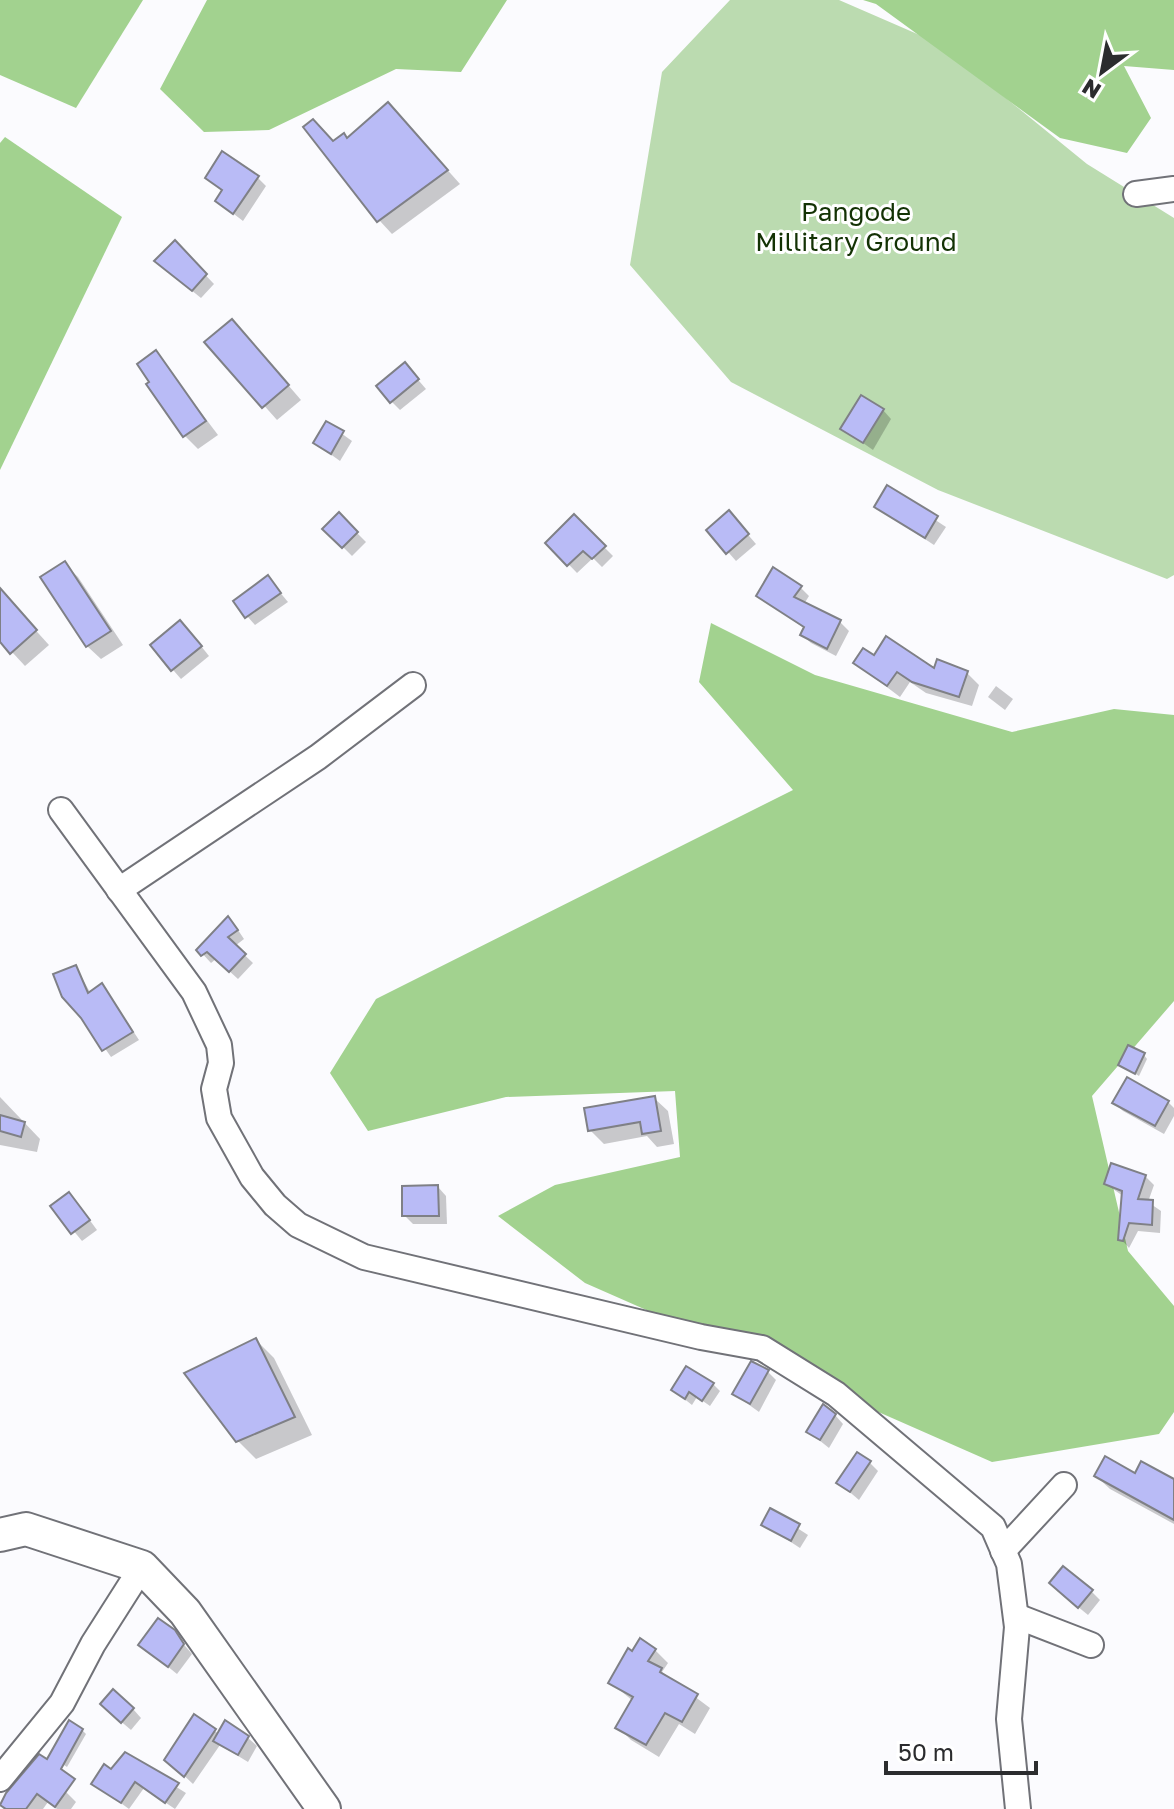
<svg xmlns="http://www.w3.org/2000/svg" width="1174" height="1809" viewBox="0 0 1174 1809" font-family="'Golos Text',sans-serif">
	<rect width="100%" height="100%" fill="#fbfbfe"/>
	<polygon fill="#bbdbb0" points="730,0 839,0 938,43 1087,164 1174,218 1174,575 1167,579 938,490 731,382 630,265 662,72"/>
	<g fill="#a2d28f">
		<polygon points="0,0 143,0 76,108 0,75"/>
		<polygon points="207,0 507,0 461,72 396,69 269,130 204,132 160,89"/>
		<polygon points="863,0 1174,0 1174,70 1124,66 1151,118 1127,153 1060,138 876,4"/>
		<polygon points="5,137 122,217 0,470 0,143"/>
		<polygon points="711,623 815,675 1012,732 1114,709 1174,715 1174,1001 1092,1096 1128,1251 1174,1306 1174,1412 1159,1434 992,1462 585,1283 498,1216 555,1185 680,1157 675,1091 506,1097 368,1131 330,1073 376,999 793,790 699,682"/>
	</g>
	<g fill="#0003">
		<polygon points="401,118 460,184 392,234 379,220 334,143"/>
		<polygon points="257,177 266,186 243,221 217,201 223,192 207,178"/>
		<polygon points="175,243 214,284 201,298 165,269"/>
		<polygon points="245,335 301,400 277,420 207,342"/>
		<polygon points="156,353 218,435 198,449 185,436"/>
		<polygon points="413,374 426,389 400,410 391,401"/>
		<polygon points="883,410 891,419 873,450 843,429"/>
		<polygon points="327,423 352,441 340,461 315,443"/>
		<polygon points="887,488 946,527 934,545 876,507"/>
		<polygon points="339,515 366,542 352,556 325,529"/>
		<polygon points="574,517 613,556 602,567 593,558 577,573 548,543"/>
		<polygon points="737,522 756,544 736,561 709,530"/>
		<polygon points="64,564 78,577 123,645 101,659 87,646"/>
		<polygon points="268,578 288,602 255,625 247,616"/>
		<polygon points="800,587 809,596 804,604 840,622 849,631 836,656 811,643 802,635 805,629 758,595"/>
		<polygon points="0,591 49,645 25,666 0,639"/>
		<polygon points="189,631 209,656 181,679 152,646"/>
		<polygon points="874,657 935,671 967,673 979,685 972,706 926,693 910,682 900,697 855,663"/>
		<polygon points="996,686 1013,699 1005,710 988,697"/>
		<polygon points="236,927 244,939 235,946 253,963 238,979 216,959 211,963 199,950"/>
		<polygon points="76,967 91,994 101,986 108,993 139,1040 111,1057 83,1017"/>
		<polygon points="1144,1055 1147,1059 1139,1076 1121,1065"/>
		<polygon points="0,1097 40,1139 37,1152 0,1145"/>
		<polygon points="654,1098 668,1111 674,1144 657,1147 647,1136 604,1144 590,1130"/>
		<polygon points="1168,1102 1174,1108 1174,1116 1164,1134 1123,1111 1114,1103"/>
		<polygon points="1145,1176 1154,1185 1148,1202 1161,1211 1160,1233 1138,1231 1129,1248 1121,1239 1123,1196 1106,1184"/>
		<polygon points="438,1187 446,1196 447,1224 413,1224 404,1215"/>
		<polygon points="77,1203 97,1230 82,1241 53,1206"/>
		<polygon points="256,1340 274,1358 312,1435 256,1459 237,1440"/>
		<polygon points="768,1372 776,1380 759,1412 734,1394"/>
		<polygon points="713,1384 720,1391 710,1406 697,1397 692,1405 673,1390"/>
		<polygon points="835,1415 843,1424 829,1448 809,1432"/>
		<polygon points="870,1463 878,1471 859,1500 839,1483"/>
		<polygon points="1136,1475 1174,1482 1174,1524 1110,1489 1096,1476"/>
		<polygon points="771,1511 808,1535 800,1548 763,1524"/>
		<polygon points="1091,1591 1100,1600 1088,1615 1060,1592"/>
		<polygon points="173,1632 192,1654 177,1674 141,1645"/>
		<polygon points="655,1650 668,1663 662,1672 710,1708 695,1734 679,1724 659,1757 631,1740 618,1727 633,1701 610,1682 632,1653"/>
		<polygon points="133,1709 141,1718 131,1730 111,1713"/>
		<polygon points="194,1716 219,1734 248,1738 257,1746 248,1762 220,1745 193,1784 176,1768"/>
		<polygon points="82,1730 86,1734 67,1767 55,1759"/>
		<polygon points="125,1755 186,1793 175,1809 144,1788 129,1809 96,1785"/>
		<polygon points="36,1762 76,1802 71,1809 57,1809 48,1802 43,1809 3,1809 1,1803"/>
	</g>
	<g fill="#b9bbf6" stroke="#7f8086" stroke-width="2">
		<polygon points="388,102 448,170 377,222 303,127 313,119 333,141 344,133 347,138"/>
		<polygon points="222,151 259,176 233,214 215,201 222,190 205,178"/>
		<polygon points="175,240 207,274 192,291 154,261"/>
		<polygon points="232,319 289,385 262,408 204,342"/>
		<polygon points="156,350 206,421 183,437 146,384 149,382 137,364"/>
		<polygon points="405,362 419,379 390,403 376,386"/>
		<polygon points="861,395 884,409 863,443 840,429"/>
		<polygon points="326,421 344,431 331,454 313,443"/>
		<polygon points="887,485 938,516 925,538 874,507"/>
		<polygon points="729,510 749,534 726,554 706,530"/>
		<polygon points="339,512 358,532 342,548 322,529"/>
		<polygon points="574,514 606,546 592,559 583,551 567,566 545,543"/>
		<polygon points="65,561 111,631 86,647 40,577"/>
		<polygon points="773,567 802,586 794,597 841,620 827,649 800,635 804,627 756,596"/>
		<polygon points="268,575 281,593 245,618 233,601"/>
		<polygon points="0,588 37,630 10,654 0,642"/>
		<polygon points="180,620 202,646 171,671 150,645"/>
		<polygon points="886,636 934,668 937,659 968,671 959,697 912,682 897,672 887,686 853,663 863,648 874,655"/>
		<polygon points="228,916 238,930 228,937 246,954 229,972 207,952 201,956 196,950"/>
		<polygon points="76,965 88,993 102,983 133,1032 102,1051 81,1018 62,997 53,974"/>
		<polygon points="1128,1045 1145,1053 1135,1074 1118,1065"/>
		<polygon points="1127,1077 1169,1101 1155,1126 1112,1103"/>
		<polygon points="655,1096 661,1131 642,1134 640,1122 588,1131 584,1108"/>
		<polygon points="0,1115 25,1122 21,1137 0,1131"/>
		<polygon points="1111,1163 1146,1175 1138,1199 1153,1200 1152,1225 1129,1223 1123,1241 1118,1240 1122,1191 1104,1184"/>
		<polygon points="438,1185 439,1216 402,1216 402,1186"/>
		<polygon points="69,1192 90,1220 71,1234 50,1206"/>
		<polygon points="256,1338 295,1417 236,1442 184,1373"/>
		<polygon points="751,1361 769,1370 750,1404 732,1394"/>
		<polygon points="686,1366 714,1383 702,1401 689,1392 685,1399 671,1390"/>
		<polygon points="823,1404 836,1414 820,1440 806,1432"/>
		<polygon points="857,1452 871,1461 850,1492 836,1483"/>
		<polygon points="1105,1456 1135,1473 1141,1461 1174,1479 1174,1520 1094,1476"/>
		<polygon points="770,1508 800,1524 791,1541 761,1525"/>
		<polygon points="1063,1566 1093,1590 1078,1608 1049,1583"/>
		<polygon points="158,1618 175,1630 184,1644 168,1667 138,1645"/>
		<polygon points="640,1638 656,1649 648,1661 662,1668 660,1672 698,1694 682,1722 665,1713 646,1745 615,1728 633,1697 608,1683 628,1648 632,1651"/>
		<polygon points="113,1689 134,1708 121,1723 100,1704"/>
		<polygon points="194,1714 216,1729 184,1777 164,1760"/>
		<polygon points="69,1720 83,1729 61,1769 75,1779 55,1807 37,1794 26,1809 6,1809 0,1805 6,1793 39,1754 47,1759"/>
		<polygon points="225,1720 249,1736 238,1755 213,1741"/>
		<polygon points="125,1752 179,1783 165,1803 135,1782 121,1803 91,1784 104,1764 111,1769"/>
	</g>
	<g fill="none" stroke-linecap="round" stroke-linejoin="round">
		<defs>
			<g id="street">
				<polyline points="1136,194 1174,189"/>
				<polyline points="61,810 194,992 219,1045 221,1063 214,1089 219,1118 252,1177 275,1205 298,1225 364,1257 701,1337 762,1348 836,1394 993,1527 1009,1564 1017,1627 1009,1719 1018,1809"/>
				<polyline points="119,890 318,757 413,685"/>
				<polyline points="1003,1551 1064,1485"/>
				<polyline points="1016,1616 1091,1645"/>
				<polyline points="0,1779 62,1703 93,1644 142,1567"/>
			</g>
			<polyline id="secondary" points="0,1535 26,1529 142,1567 185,1612 324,1809"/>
		</defs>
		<use href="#street" stroke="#717278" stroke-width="28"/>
		<use href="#secondary" stroke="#717278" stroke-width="36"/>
		<use href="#street" stroke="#fff" stroke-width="24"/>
		<use href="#secondary" stroke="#fff" stroke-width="32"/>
	</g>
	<g text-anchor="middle" stroke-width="6" stroke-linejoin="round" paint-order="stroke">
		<g font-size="26" fill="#133204" stroke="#fff">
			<text x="856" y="221">Pangode<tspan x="856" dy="30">Millitary Ground</tspan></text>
		</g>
	</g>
	<g transform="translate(1102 72) rotate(212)" stroke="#ffffff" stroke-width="6" paint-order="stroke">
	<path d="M0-6L14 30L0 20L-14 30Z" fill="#2b2c2e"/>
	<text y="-12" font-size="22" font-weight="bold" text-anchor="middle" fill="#2b2c2e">N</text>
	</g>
	<path d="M886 1761v12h150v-12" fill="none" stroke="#2b2c2e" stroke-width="4"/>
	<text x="898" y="1761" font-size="24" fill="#2b2c2e" stroke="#ffffff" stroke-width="6" paint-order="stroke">50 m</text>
</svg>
